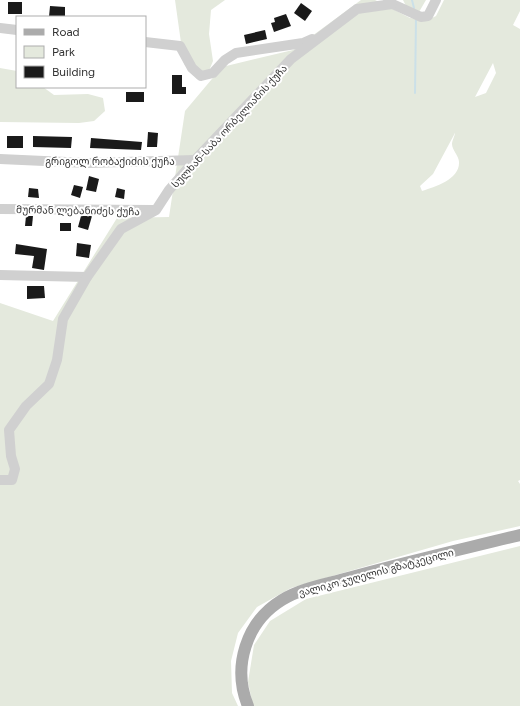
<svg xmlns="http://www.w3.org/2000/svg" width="520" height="706" viewBox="0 0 520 706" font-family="Figtree,'Noto Sans Georgian',sans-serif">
	<rect width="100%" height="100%" fill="#fff"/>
	<g fill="#e4e9dd" fill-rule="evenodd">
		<polygon points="175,0 225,0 211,10 209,34 213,61 206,78 197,79 184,64"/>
		<path d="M361,0h14l35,18 18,2 8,-4 8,-16h76v11l-7,14 7,4v451l-2,1 2,3v42l-67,15 -162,47 -34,19 -19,26 -7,28 1,32 6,13h-238v-403l53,18 64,-103 52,-1 16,-106 37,-44 71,-17zM493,63l3,10 -10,20 -11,4zM455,133c0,2 -3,8 -3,11 0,6 7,12 7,18 1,17 -24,25 -37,29l-2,-5 13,-12z"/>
		<polygon points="403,0 426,0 419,12 407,8"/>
		<polygon points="0,68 17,71 17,87 43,87 54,95 88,94 103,98 105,111 94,121 79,123 0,122"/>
		<polygon points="520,546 520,706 253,706 248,682 254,645 270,621 306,599"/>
	</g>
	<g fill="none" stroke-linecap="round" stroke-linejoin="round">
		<g stroke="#cbe0e8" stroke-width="2">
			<polyline points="412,0 414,8"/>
			<polyline points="415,93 416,18"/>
		</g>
	</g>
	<g fill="#1a1a1a">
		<rect x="8" y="2" width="14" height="12"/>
		<polygon points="301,3 312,11 305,21 294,13"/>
		<polygon points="50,6 65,7 65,17 49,17"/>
		<polygon points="286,14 291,26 274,32 271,23 275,22 274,18"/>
		<polygon points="265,30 267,39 246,44 244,35"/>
		<polygon points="172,75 182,75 182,87 186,87 186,94 172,94"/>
		<rect x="126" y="92" width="18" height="10"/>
		<polygon points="148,132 158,133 157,147 147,147"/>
		<rect x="7" y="136" width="16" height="12"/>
		<polygon points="33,136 72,137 71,148 33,147"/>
		<polygon points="91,138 142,142 141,150 90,148"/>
		<polygon points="89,176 99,179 96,192 86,190"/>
		<polygon points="74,185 83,187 80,198 71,195"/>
		<polygon points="29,188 38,189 39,198 28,197"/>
		<polygon points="117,188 125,190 124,199 115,197"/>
		<polygon points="26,216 33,216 32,226 25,226"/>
		<polygon points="81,216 92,216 88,230 78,227"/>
		<rect x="60" y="223" width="11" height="8"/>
		<polygon points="77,243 91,245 89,258 76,256"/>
		<polygon points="16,244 47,249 44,270 32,268 34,256 15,254"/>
		<polygon points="27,286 44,286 45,298 27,299"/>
	</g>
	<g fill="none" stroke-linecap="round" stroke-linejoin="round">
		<g stroke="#d0d0d0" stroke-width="10">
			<polyline points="388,2 421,17 428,16 436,0"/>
			<polyline points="0,28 17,30"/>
			<polyline points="145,42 180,46 192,68 201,76 213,73 225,60 236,53 303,43 312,39"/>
			<polyline points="0,159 88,163 195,160"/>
			<polyline points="0,209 154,210"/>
			<polyline points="0,275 87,277"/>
			<polyline points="0,480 12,480 15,469 11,456 9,430 26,406 49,384 57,360 63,319 87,277 121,229 156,210 169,190 195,160 291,59 357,9 392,4"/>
		</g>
		<path stroke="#ababab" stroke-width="12" d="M248,706c-16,-39 -2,-84 34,-106 19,-12 45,-16 66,-22 57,-16 115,-29 172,-43"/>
	</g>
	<g text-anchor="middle" stroke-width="4" stroke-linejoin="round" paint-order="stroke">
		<g font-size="10" fill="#333" stroke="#fff">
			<text transform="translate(229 126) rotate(-47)" y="4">სულხან-საბა ორბელიანის ქუჩა</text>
			<text x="110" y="165">გრიგოლ რობაქიძის ქუჩა</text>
			<text transform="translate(78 210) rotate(1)" y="4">მურმან ლებანიძეს ქუჩა</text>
			<text transform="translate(376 572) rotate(-15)" y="4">ვალიკო ჯუღელის გზატკეცილი</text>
		</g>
	</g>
	<rect x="16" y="16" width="130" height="72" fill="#ffffff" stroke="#adadad"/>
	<rect x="24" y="29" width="20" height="6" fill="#ababab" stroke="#adadad"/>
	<text x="52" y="36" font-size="12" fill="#333333">Road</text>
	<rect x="24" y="46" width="20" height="12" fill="#e4e9dd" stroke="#adadad"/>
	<text x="52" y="56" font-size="12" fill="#333333">Park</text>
	<rect x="24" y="66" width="20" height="12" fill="#1a1a1a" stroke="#adadad"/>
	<text x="52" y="76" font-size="12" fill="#333333">Building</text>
</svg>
